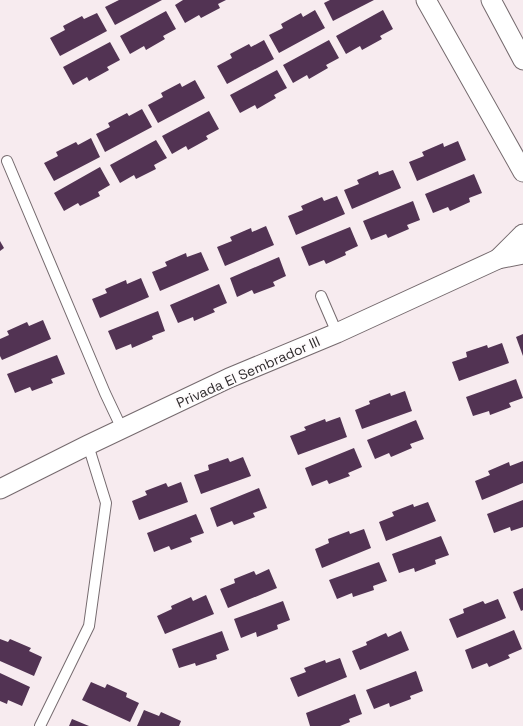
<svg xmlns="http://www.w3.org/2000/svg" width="523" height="726" viewBox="0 0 523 726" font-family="'Space Grotesk',sans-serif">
	<rect width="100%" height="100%" fill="#f7ebef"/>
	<g fill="#523353">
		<polygon points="119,0 162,0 115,25 105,7"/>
		<polygon points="183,0 226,0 218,4 220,8 201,18 199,15 185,23 175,5"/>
		<polygon points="330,0 374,0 333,21 324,3"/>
		<polygon points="315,10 325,28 279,53 269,35 283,28 281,24 301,13 303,17"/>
		<polygon points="383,10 393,29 380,36 382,39 362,50 360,46 346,54 336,36"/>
		<polygon points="166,11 176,29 163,36 165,39 146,50 144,46 130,54 120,36"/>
		<polygon points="97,13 107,31 60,56 50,38 65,30 63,26 82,16 84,19"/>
		<polygon points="264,40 274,59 227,84 217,66 232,58 230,54 249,44 251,47"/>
		<polygon points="329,40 339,58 326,65 328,68 309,79 307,75 293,83 283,65"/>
		<polygon points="110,42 120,60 107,67 109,70 89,81 87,77 73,85 63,67"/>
		<polygon points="277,70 287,88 274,95 276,98 257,109 255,105 240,113 230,95"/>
		<polygon points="195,80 205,98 158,123 148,105 163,97 161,93 180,83 182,87"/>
		<polygon points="142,109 152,127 105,152 96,134 110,127 108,123 127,113 129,116"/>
		<polygon points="209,111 219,129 206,136 208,139 188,150 186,146 172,154 162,136"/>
		<polygon points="91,138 100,157 54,181 44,163 58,156 56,152 76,142 78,145"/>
		<polygon points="156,140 167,158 154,165 156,169 136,179 134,175 120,183 110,165"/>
		<polygon points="458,141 466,160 417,181 409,162 424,156 422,152 443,143 444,147"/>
		<polygon points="100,167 110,185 98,192 100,196 80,206 78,203 64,211 54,193"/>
		<polygon points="393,170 401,188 352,209 344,190 359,184 357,180 378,171 379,175"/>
		<polygon points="474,174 482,193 469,198 470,202 450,211 448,207 433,213 425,194"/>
		<polygon points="337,196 345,214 296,235 288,216 303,210 301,206 322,197 324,201"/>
		<polygon points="413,201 420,220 407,225 409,229 388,238 386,234 371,240 363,221"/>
		<polygon points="266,226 274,245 225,266 217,247 232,241 230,237 251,228 252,232"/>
		<polygon points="350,227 358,246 345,252 346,255 326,264 324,260 309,266 301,247"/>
		<polygon points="0,241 4,248 0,251"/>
		<polygon points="201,252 209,270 160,291 152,272 167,266 165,262 186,253 187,257"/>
		<polygon points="279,257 286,276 273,282 275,286 254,294 252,290 237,297 230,278"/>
		<polygon points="141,278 149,297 100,318 92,299 107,293 105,289 126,280 127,284"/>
		<polygon points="219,284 227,303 213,309 215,312 194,321 193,317 178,323 170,305"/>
		<polygon points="158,311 165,331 152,336 153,339 132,348 131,344 116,350 108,331"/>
		<polygon points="43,320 51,339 2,360 0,356 0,339 9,335 7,331 27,322 29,326"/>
		<polygon points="523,334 523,356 516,337"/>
		<polygon points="502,343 509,363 459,381 452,362 467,357 466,352 487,345 488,348"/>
		<polygon points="57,355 65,374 51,379 53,383 32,391 30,387 15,393 7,374"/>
		<polygon points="516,379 523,398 509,403 511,407 490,415 489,411 473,416 466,397"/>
		<polygon points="405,391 412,411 362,429 355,410 370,404 369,401 390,393 391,396"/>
		<polygon points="340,417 347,437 298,455 290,436 306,430 304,427 325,419 326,422"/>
		<polygon points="416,420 424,439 410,444 412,448 391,457 389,453 375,459 367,440"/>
		<polygon points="354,448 362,467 348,473 350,476 329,484 327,480 312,486 305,468"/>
		<polygon points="243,457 251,476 201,494 194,475 209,470 208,465 228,458 230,462"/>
		<polygon points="523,461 523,483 482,500 475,481 490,475 488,471 509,462 510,466"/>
		<polygon points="181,482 188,502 139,520 132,501 147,495 145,491 166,483 168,487"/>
		<polygon points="259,488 267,508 253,513 255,517 234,525 232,521 217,527 210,508"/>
		<polygon points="523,500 523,527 511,531 510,527 494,533 487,514"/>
		<polygon points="428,502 436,521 386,541 379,522 394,516 392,512 413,504 414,507"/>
		<polygon points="196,514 204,533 190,538 192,542 171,550 169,546 154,552 147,533"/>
		<polygon points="364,529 371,548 322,568 315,549 329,543 328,539 349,531 350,534"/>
		<polygon points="441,536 449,555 435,560 436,564 415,572 414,568 399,573 392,554"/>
		<polygon points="379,562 387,581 373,586 374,590 353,597 352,593 337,599 329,580"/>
		<polygon points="269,569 277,588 228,608 220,589 235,583 234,579 254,571 256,575"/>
		<polygon points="523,588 523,610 521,611 513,592"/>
		<polygon points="206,595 214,614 165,634 157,616 172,609 171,606 191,597 193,601"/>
		<polygon points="498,599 506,618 457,638 449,619 464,613 463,609 483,601 485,604"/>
		<polygon points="283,601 290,620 277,625 278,629 257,637 256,632 241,638 234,619"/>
		<polygon points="514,630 522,649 508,655 510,658 489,667 487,663 472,669 465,650"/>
		<polygon points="222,631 229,650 216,655 217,659 196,666 195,663 179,668 172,649"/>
		<polygon points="401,631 409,650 360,670 352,651 367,645 366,642 386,633 388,637"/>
		<polygon points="0,639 8,642 10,639 31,648 29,651 42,657 34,676 0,661"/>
		<polygon points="340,658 347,677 298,697 290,678 306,672 304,668 325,660 326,663"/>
		<polygon points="416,671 423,691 410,696 411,699 390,707 389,703 374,709 366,690"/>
		<polygon points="0,673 30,687 22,706 8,700 7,704 0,701"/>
		<polygon points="91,682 105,688 107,684 127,693 126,697 139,703 130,722 82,700"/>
		<polygon points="355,694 362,714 349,719 350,722 340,726 310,726 306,713"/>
		<polygon points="144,710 159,716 161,712 181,721 179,726 137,726"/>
		<polygon points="72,719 89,726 69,726"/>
	</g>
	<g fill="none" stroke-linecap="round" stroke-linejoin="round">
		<defs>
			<g id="service">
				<polyline points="7,161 105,393 122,429"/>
				<polyline points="321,296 337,333"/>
				<polyline points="40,726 89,626 106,503 88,445"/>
			</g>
			<g id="minor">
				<polyline points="426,0 523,172"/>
				<polyline points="491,0 523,60"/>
				<polyline points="498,259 523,234"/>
				<polyline points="0,489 88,445 229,378 337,333 498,259 523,254"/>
			</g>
		</defs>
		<use href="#service" stroke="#756a6e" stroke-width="12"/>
		<use href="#minor" stroke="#756a6e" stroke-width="21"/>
		<use href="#service" stroke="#fff" stroke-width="10"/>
		<use href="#minor" stroke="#fff" stroke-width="19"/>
	</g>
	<g text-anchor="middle" stroke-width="4" stroke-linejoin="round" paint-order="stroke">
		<g font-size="14" fill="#2f2b2d" stroke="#fefbfc">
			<text transform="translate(248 372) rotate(-24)" y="5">Privada El Sembrador III</text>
		</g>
	</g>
</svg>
